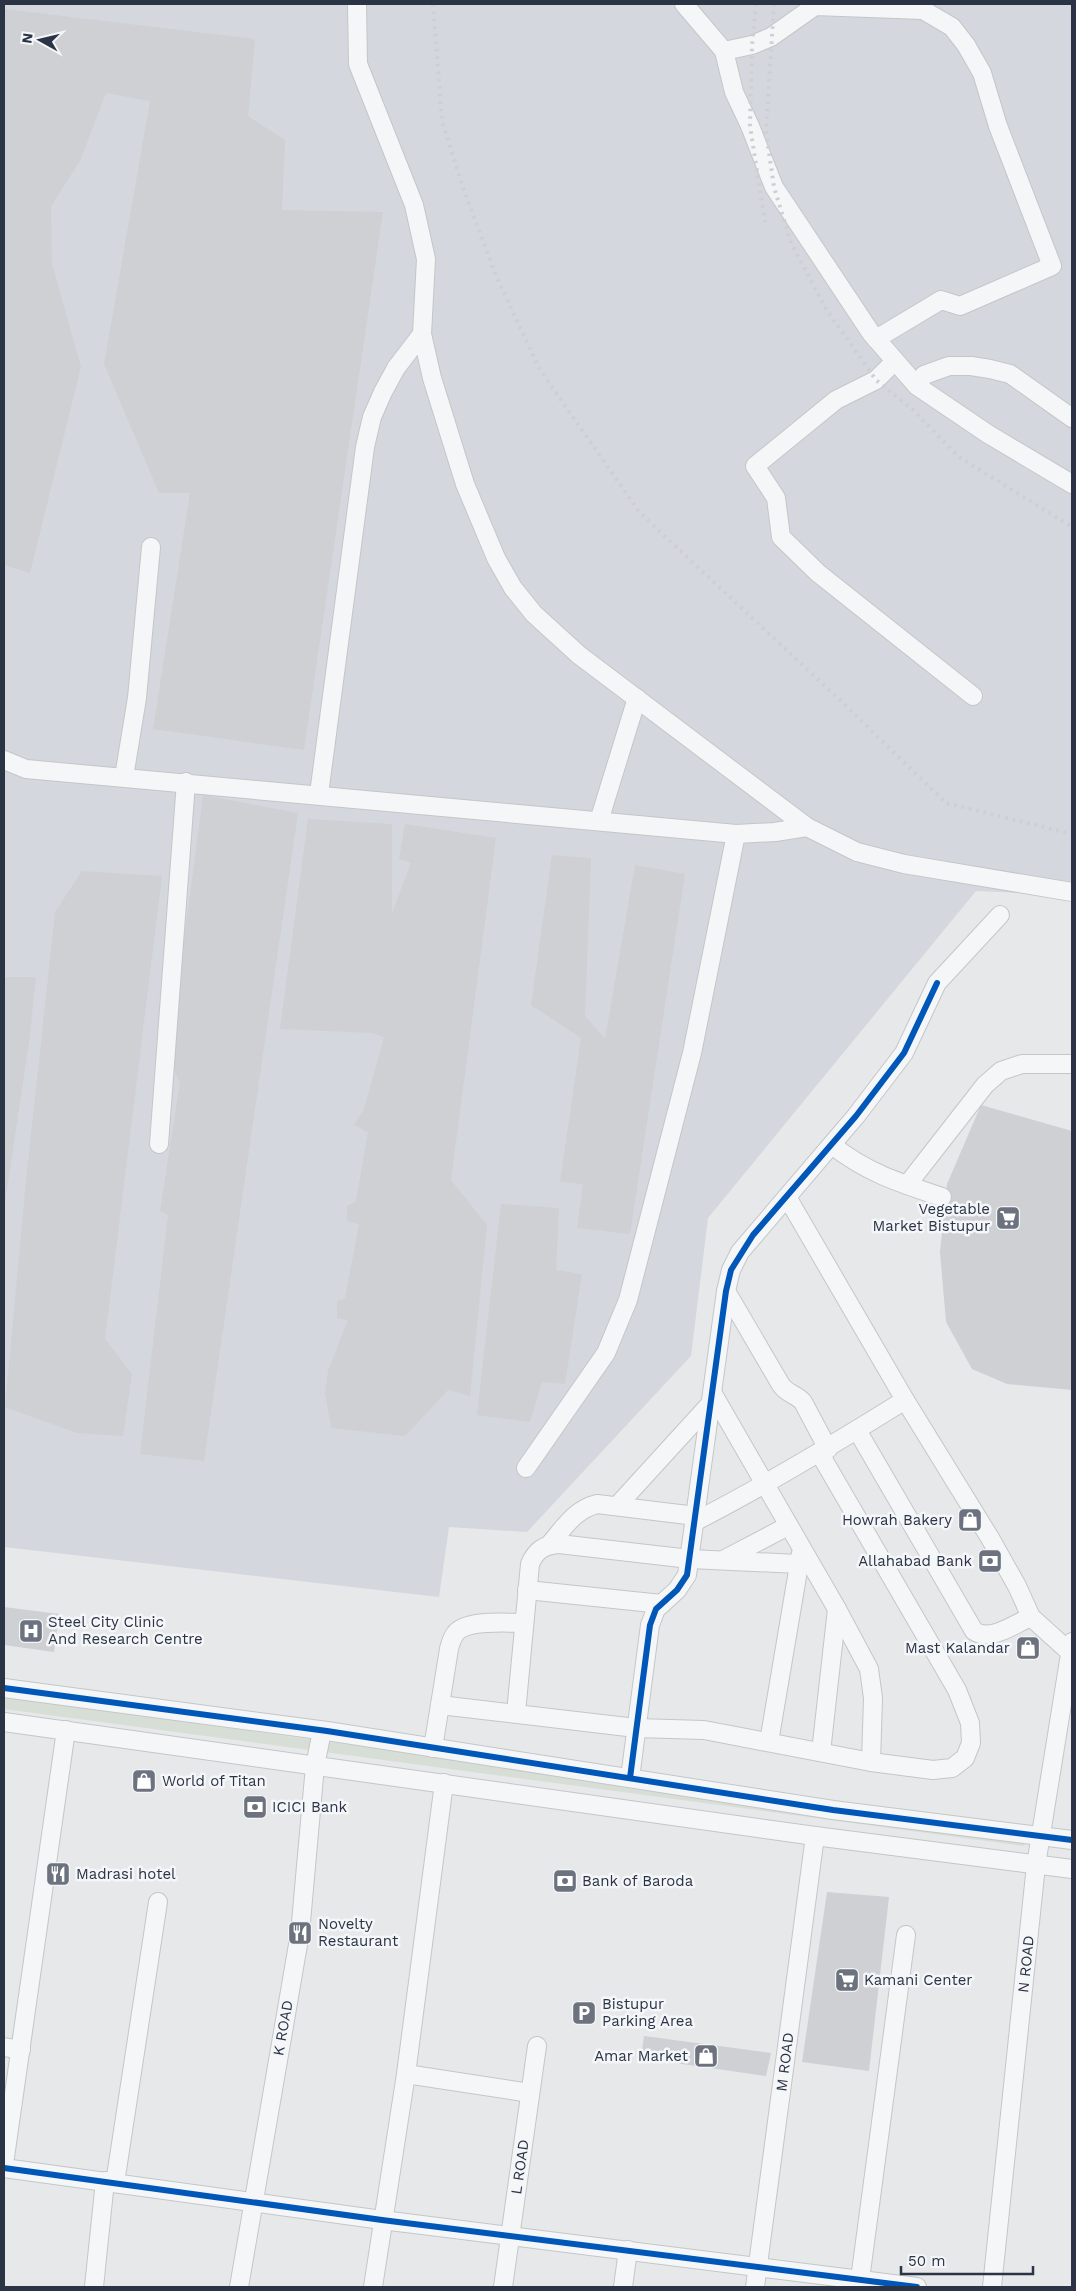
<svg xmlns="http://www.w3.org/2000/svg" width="1076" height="2291" viewBox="0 0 1076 2291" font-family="'Work Sans',sans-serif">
	<rect width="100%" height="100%" fill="#e6e8ea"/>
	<polygon fill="#d4d7dd" points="4,4 1072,4 1072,895 976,891 708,1218 691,1356 527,1532 449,1527 439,1597 4,1547"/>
	<polygon fill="#d6ded6" points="4,1697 1027,1838 1024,1846 4,1709"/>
	<g fill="#ced0d3">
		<polygon points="4,9 255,39 248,116 285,140 282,210 383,212 304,750 153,729 190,493 159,493 104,364 150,101 106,93 80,161 51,206 52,263 81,367 30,573 4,565"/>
		<polygon points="203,795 298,813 204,1461 140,1454 168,1215 160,1211 180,1082 172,1068 174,1042 182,955"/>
		<polygon points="308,819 392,824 392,913 411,863 399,859 405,824 496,838 451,1180 487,1225 470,1396 448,1390 405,1436 331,1428 325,1393 328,1371 348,1320 337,1318 337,1301 345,1298 359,1224 347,1221 347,1206 356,1201 368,1132 354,1125 364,1109 384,1037 372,1033 280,1029"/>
		<polygon points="552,855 591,858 585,1016 605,1039 635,865 685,874 630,1234 577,1228 583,1184 560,1182 581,1038 531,1005"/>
		<polygon points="82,871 162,876 105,1339 132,1374 123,1436 77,1433 5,1407 26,1181 55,912"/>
		<polygon points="4,977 36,977 29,1042 5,1203"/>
		<polygon points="981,1105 1072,1131 1072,1390 1007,1384 972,1369 946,1322 940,1252 947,1184"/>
		<polygon points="501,1204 559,1208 556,1270 582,1274 565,1384 542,1382 530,1422 477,1415"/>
		<polygon points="4,1607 59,1614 54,1652 4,1645"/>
		<polygon points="827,1892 889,1897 869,2071 802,2062"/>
		<polygon points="644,2036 771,2053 766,2076 641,2058"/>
	</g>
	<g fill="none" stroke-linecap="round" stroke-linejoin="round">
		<defs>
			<g id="minor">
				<polyline points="357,4 358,64 414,205 426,259 422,334 432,378 465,484 496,558 513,588 534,614 579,655 807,827 857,852 904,864 1072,892"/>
				<polyline points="684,4 724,51 734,92 750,126 774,187 871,333 917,386 988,434 1072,484"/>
				<polyline points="724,51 752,45 771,37 815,6 923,10 952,27 966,45 982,73 998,126 1052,266 960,306 941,300 876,339"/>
				<polyline points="895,361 876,380 836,400 755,466 776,498 781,537 818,573 973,696"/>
				<polyline points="917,386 924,375 949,366 971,366 990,369 1010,374 1072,418"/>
				<polyline points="4,760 26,769 736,834 775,832 807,827"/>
				<polyline points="124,777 137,698 151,547"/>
				<polyline points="319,794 365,447 372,417 383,392 396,368 422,334"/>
				<polyline points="599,821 637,698"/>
				<polyline points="159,1144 186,782"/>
				<path d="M832,1145c35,28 68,38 110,52"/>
				<polyline points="907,1185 985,1085 1001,1071 1022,1064 1072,1064"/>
				<polyline points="787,1197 905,1400 990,1538 1017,1586 1031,1617 1072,1654"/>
				<path d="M726,1291l55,94c6,9 15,9 22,17l25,47"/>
				<polyline points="713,1394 837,1609 869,1669 873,1698 871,1762"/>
				<path d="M857,1430l117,201c17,11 40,-7 57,-14"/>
				<polyline points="526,1468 606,1353 628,1300 692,1053 736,834"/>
				<polyline points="617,1506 711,1403"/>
				<path d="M696,1521c72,-37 140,-78 209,-121"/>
				<path d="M549,1545c15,-17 25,-35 48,-41l99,12"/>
				<polyline points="725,1559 788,1526"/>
				<polyline points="527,1590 662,1604"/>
				<polyline points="4,1688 327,1731 833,1810 1072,1840"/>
				<polyline points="440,1705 636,1728 704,1730 871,1762 933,1770 952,1768 965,1758 971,1743 970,1723 957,1690 820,1454"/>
				<path d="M516,1713l14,-149c6,-14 14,-19 29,-20l131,15 109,5"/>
				<polyline points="4,1722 815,1836 1072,1869"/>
				<polyline points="769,1742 801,1553"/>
				<path d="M433,1748l16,-99c1,-4 3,-11 6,-15 10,-15 52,-11 69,-11"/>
				<polyline points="821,1752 837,1609"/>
				<polyline points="630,1778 650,1625 656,1609 677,1590 687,1575 726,1291 731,1270 740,1252 856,1116 904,1053 937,983 1000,915"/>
				<polyline points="4,2047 21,2050"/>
				<polyline points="406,2074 530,2093"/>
				<polyline points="4,2164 66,1730"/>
				<polyline points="4,2168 382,2220 917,2287"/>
				<polyline points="115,2183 158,1902"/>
				<polyline points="94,2287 105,2181"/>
				<polyline points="239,2287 300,1933 315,1766 322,1731"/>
				<polyline points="373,2287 406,2074 444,1783"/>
				<polyline points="503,2287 537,2046"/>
				<polyline points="623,2287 628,2250"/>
				<polyline points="755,2287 815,1836"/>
				<polyline points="859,2287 906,1935"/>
				<polyline points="992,2287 1036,1865 1072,1642"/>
			</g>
		</defs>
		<use href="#minor" stroke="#c4c6c8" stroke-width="20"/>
		<use href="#minor" stroke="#f5f6f7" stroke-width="18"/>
		<g stroke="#cecfd2" stroke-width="4" stroke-dasharray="2.5 5" stroke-linecap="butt">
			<polyline points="433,4 442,121 464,191 497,278 540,370 640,513 842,702 946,803 1072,834"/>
			<polyline points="756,4 752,45 750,126 765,222"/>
			<polyline points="774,4 766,132 774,187 791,243 826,309 876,380 913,410 959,457 1072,527"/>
		</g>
		<defs>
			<g id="cycleway">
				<polyline points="4,1688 327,1731 833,1810 1072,1840"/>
				<polyline points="630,1778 650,1625 656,1609 677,1590 687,1575 726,1291 731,1270 753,1235 856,1116 904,1053 937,983"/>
				<polyline points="4,2168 382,2220 917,2287"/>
			</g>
		</defs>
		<use href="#cycleway" stroke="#f4f6f9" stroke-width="9"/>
		<use href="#cycleway" stroke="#0057b8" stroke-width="6"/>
	</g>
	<defs>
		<symbol id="supermarket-square" viewBox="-11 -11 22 22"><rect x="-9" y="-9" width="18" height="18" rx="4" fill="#6c737f" stroke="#f4f6f9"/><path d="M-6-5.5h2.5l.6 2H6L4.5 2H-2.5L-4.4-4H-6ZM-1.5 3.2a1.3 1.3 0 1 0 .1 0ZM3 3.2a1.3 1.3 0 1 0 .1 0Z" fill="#fff"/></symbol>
		<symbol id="shop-square" viewBox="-11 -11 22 22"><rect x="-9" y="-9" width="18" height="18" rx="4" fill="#6c737f" stroke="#f4f6f9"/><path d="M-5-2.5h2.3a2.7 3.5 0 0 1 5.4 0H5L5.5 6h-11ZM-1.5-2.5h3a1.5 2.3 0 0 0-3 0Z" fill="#fff"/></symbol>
		<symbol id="bank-square" viewBox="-11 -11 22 22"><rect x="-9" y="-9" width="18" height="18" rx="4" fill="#6c737f" stroke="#f4f6f9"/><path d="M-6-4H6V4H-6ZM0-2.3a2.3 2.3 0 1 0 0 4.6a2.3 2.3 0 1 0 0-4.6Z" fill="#fff"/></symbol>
		<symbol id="hospital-square" viewBox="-11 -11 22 22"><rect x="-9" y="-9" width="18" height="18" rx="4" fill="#6c737f" stroke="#f4f6f9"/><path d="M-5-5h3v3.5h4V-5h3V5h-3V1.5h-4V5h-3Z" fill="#fff"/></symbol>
		<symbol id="restaurant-square" viewBox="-11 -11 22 22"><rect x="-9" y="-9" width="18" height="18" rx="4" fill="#6c737f" stroke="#f4f6f9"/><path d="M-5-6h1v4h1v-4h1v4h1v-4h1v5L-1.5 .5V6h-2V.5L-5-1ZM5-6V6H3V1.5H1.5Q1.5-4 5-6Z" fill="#fff"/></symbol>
		<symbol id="parking-square" viewBox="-11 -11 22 22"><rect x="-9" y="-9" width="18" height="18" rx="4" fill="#6c737f" stroke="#f4f6f9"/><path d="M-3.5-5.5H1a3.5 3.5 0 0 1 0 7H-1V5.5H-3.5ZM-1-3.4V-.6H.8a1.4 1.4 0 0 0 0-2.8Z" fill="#fff"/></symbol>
	</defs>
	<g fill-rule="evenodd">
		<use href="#supermarket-square" x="994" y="1204" width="28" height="28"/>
		<use href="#shop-square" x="956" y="1506" width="28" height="28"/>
		<use href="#bank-square" x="976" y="1547" width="28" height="28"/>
		<use href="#hospital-square" x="17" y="1617" width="28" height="28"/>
		<use href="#shop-square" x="1014" y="1634" width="28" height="28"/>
		<use href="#shop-square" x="130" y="1767" width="28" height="28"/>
		<use href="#bank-square" x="241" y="1793" width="28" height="28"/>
		<use href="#restaurant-square" x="44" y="1860" width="28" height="28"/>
		<use href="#bank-square" x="551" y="1867" width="28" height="28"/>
		<use href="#restaurant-square" x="286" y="1919" width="28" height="28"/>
		<use href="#supermarket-square" x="833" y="1966" width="28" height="28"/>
		<use href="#parking-square" x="570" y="1999" width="28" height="28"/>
		<use href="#shop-square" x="692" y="2042" width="28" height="28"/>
	</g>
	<g text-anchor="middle" stroke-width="5" stroke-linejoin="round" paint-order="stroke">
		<g font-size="15" fill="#2b3445" stroke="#f4f6f9" text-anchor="start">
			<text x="990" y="1214" text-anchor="end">Vegetable<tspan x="990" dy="17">Market Bistupur</tspan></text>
			<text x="952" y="1525" text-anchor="end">Howrah Bakery</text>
			<text x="972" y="1566" text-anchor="end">Allahabad Bank</text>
			<text x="48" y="1627">Steel City Clinic<tspan x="48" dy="17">And Research Centre</tspan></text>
			<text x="1010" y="1653" text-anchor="end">Mast Kalandar</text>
			<text x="162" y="1786">World of Titan</text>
			<text x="272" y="1812">ICICI Bank</text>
			<text x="76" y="1879">Madrasi hotel</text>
			<text x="582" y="1886">Bank of Baroda</text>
			<text x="318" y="1929">Novelty<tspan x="318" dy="17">Restaurant</tspan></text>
			<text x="864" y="1985">Kamani Center</text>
			<text x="602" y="2009">Bistupur<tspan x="602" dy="17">Parking Area</tspan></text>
			<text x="688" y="2061" text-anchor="end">Amar Market</text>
		</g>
		<g font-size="15" fill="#2b3445" stroke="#f4f6f9">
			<text transform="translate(1026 1964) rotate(-84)" y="5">N ROAD</text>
			<text transform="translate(283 2028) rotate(-80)" y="5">K ROAD</text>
			<text transform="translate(785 2062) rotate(-83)" y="5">M ROAD</text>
			<text transform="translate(520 2167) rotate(-82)" y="5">L ROAD</text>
		</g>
	</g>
	<rect width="1076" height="2291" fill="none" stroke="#2b3445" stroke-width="10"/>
	<g transform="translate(40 40) rotate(278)" stroke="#f4f6f9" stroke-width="4" paint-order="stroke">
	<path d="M0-4L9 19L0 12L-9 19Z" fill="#2b3445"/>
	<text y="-8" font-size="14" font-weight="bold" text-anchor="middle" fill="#2b3445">N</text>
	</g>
	<path d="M901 2266v8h132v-8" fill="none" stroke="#2b3445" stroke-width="2.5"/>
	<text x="908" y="2266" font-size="15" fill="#2b3445" stroke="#f4f6f9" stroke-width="4" paint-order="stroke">50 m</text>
</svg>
